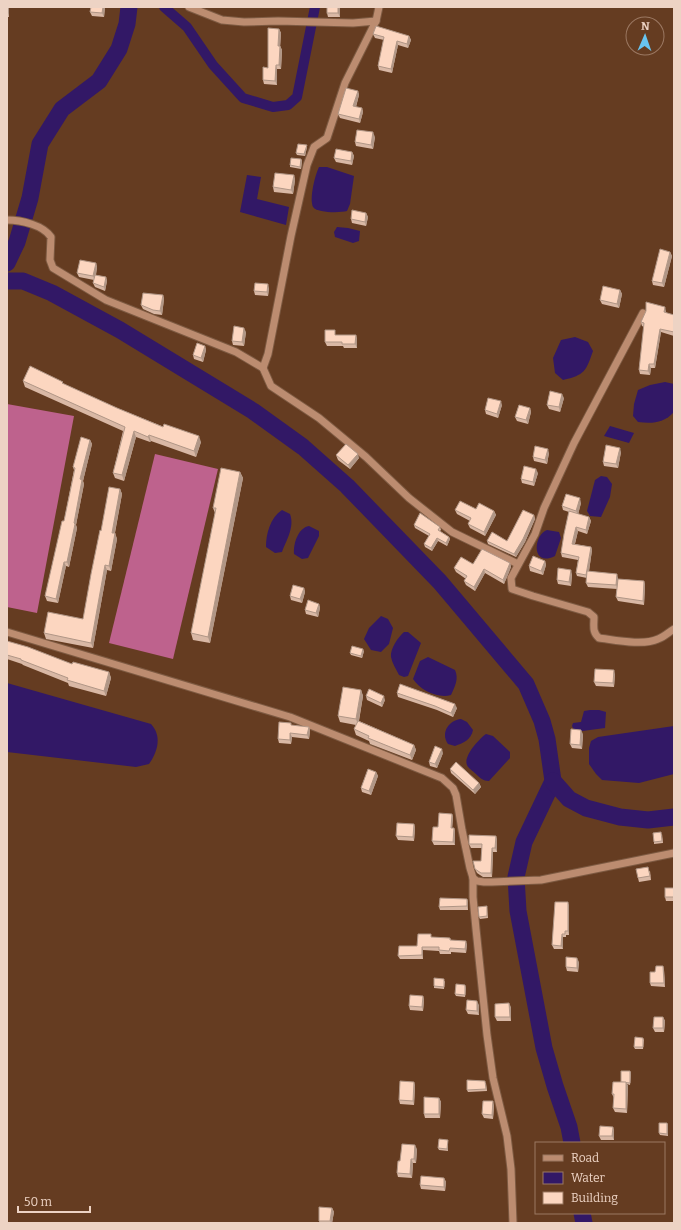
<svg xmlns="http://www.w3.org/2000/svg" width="681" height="1230" viewBox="0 0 681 1230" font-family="Bitter,serif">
	<rect width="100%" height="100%" fill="#653c21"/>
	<g fill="#be628d">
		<polygon points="7,404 74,416 37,613 7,607"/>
		<polygon points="155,454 218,469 173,659 109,643"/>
	</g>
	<g fill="#321866">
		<path d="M319,167h8l27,9 -4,28 -3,7c-7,2 -30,2 -34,-4 -4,-8 2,-32 6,-40z"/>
		<polygon points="247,175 261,177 257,199 289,207 286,225 240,212"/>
		<polygon points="337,227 348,228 360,231 359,241 353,243 335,237 334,232"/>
		<path d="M575,337l13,5 5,9c-7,20 -8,24 -30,29l-8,-7 -2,-15 8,-18z"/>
		<path d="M665,382l9,2v28c-10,11 -22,12 -36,10l-5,-6 1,-12 4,-14 12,-5z"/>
		<polygon points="610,426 634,433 629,443 604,436"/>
		<polygon points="601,476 607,477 612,484 610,497 601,517 590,516 587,511 595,480"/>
		<path d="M282,510l8,4c5,13 -4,27 -8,38l-7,1 -9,-6c0,-13 4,-29 16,-37z"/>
		<path d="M309,526l10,5v5l-11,22 -6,1 -8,-5c-1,-10 4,-26 15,-28z"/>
		<path d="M547,530l12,2 2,6 -6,18c-24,12 -22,-21 -8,-26z"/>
		<polygon points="381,616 388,619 393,628 389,644 381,652 371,650 364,639 369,628"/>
		<path d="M404,632h4l13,11 -13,33 -4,1 -5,-2c-3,-6 -7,-12 -8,-18 -1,-8 7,-20 13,-25z"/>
		<path d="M428,657l27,13c4,9 0,16 -4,25 -13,4 -31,-5 -38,-16l7,-18z"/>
		<path d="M7,683l144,41c11,12 7,27 -2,40l-13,3 -129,-15z"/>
		<polygon points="590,710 599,710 606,712 605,728 575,732 572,726 573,723 581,722 584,711"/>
		<path d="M461,719l6,3 6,8c-2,10 -10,13 -18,16l-7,-2c-8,-11 1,-24 13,-25z"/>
		<polygon points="674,726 674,774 639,783 602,780 596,774 589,764 589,748 591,741 598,737"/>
		<path d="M486,734l7,2 17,16v6l-21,23c-6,0 -9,-3 -13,-7 -3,-3 -8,-6 -9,-9 -4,-9 13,-27 19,-31z"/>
	</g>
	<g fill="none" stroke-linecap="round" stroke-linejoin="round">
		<polyline stroke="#321866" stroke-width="10" points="164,7 187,27 213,65 243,98 273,107 288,105 297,97 315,7"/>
		<g stroke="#321866" stroke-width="17">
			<polyline points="7,263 17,242 30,198 40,144 62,109 99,81 119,49 127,24 129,7"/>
			<polyline points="7,281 23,281 52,293 120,330 253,411 303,447 347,486 440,582 526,684 542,721 547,739 553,781 524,842 516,877 518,911 544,1048 555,1086 569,1127 572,1143"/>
			<polyline points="553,781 569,799 586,808 620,817 648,820 674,817"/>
			<polyline points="582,1213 584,1223"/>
		</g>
		<defs>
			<g id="minor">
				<polyline points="189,7 222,20 244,22 278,21 353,23 376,21"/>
				<path d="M7,220c14,0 36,5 44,17l-1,23 3,8 53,32 130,52 27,16 8,18 48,32 47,39 43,41 43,34 66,32"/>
				<path d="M643,313l-69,130 -30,65 -9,26 -24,44 1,11 21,7 55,16 6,5c0,9 -2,15 5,21 16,2 44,8 59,1 6,-2 11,-7 16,-10"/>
				<polyline points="263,368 268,354 291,236 307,165 314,147 327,138 345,83 376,21 379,7"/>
				<polyline points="7,632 290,717 442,778 453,788 456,795 462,830 470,868 473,878 477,881 484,882 492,882 541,880 674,853"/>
				<polyline points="473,878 473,897 476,929 487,1035 493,1078 507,1136 511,1169 513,1223"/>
			</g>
		</defs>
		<use href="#minor" stroke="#7d5a42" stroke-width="9"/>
		<use href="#minor" stroke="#bc8c70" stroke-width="7"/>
	</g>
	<g fill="#d9b8a5">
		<rect x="7" y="7" width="2" height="10"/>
		<polygon points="91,7 105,7 104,17 92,16 90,12"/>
		<polygon points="340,7 340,17 328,17 327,13"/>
		<polygon points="279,29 281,33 280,46 282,50 281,69 277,69 277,85 264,84 263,80 268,68"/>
		<polygon points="373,34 409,36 411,40 408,48 398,45 392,73 379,70 378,66 384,40 375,38"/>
		<polygon points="358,91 359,95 356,107 362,108 363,112 360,123 340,118 338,114"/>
		<polygon points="375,137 373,149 356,146 355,142"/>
		<polygon points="307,147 305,156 297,155 296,153"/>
		<polygon points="352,152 354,156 352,165 336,162 334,158"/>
		<polygon points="301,159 302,161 301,169 290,167 290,165"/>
		<polygon points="294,175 295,180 293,194 274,192 273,187"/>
		<polygon points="366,213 368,217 366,226 352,223 351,219"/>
		<polygon points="670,252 672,256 664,287 653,285 652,281"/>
		<polygon points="96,263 97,267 96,275 106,277 107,281 105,291 95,287 93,283 94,280 79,277 77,273"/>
		<polygon points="269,288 268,296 255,295 254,291"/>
		<polygon points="620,290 622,294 619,308 602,304 600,300"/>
		<polygon points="163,295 164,299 162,315 154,314 143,309 141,305"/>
		<polygon points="666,311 666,313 674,315 674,336 661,332 655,368 651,368 650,375 640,374 639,370 644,327 642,326 641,322"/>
		<polygon points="246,332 244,346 233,345 232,341"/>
		<polygon points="336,335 356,335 357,339 357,348 344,348 343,346 327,346 325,342"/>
		<polygon points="205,346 206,350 203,362 194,359 193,355"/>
		<polygon points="23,381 64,384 117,408 201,442 196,457 151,441 150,442 136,437 124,481 115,478 113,473 123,431 25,387"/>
		<polygon points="564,398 560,412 549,409 547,405"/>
		<polygon points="502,405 498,418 486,414 485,410"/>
		<polygon points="530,408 531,412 528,424 517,421 515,417"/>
		<polygon points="90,440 92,444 83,481 84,484 76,525 77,528 69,567 66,566 58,603 47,601 45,596 64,521 74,470 73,467"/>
		<polygon points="621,452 618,468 604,466 603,462"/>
		<polygon points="549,453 547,464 534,461 533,457"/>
		<polygon points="336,455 359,458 350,469 338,460"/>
		<polygon points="240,472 243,478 210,643 193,640 191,633 215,513 213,508"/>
		<polygon points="538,473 534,486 522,483 521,479"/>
		<polygon points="120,489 122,494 115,533 117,539 111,571 107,570 93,648 46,639 44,633 83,619"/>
		<polygon points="581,503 578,514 589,517 591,521 587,534 578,531 575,544 591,547 592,550 589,571 618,578 618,579 644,581 645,585 644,605 618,601 616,597 617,589 588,587 586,583 587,578 577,576 576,573 578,560 562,557 561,553 569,512 563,510 562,506"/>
		<polygon points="455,510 494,511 496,515 485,536 470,528 468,524 470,521 457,514"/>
		<polygon points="534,515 535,519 525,542 516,557 488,544 487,541 507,541"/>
		<polygon points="414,525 440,527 441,530 440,531 449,537 450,539 447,546 438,541 432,551 425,547 424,544 429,536 415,528"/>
		<polygon points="545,561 546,565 543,575 530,571 529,566"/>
		<polygon points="510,563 511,567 504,584 485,573 475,591 466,585 464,581 466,579 456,572 454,568 473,564"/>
		<polygon points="572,574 571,586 558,584 557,580"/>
		<polygon points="304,588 305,592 302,603 291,600 290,596"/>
		<polygon points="319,604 320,608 318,617 306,614 305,610"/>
		<polygon points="7,641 72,664 109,672 111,678 106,696 69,686 68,683 23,665 22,664 7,659"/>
		<polygon points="364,651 362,658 351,655 350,653"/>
		<polygon points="615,674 614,687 596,686 594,682"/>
		<polygon points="361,690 363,696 359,721 414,745 416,750 412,760 370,744 369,741 356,735 354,729 356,725 340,722 338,716"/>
		<polygon points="397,693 457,708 453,717 437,710 398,697"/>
		<polygon points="366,696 385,700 382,707 367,700"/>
		<polygon points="291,725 309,727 310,731 309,739 292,737 291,744 279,743 278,739"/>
		<polygon points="583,734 582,749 572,748 570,744"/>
		<polygon points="443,753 437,768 430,766 429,762"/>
		<polygon points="450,769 479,783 481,787 475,794 451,773"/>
		<polygon points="376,772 378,776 371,795 362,792 361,788"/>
		<polygon points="452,814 453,817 452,828 454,828 455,831 455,845 434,845 432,841 438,827"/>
		<polygon points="414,824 415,828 414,841 398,840 396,836"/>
		<polygon points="662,834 663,843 654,844 654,842"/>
		<polygon points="496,836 497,840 497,852 493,852 492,877 483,877 477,873 475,869 481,861 482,848 471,848 469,844"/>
		<polygon points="650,871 651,880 639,882 638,878"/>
		<polygon points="674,888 674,901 666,901 665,897"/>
		<polygon points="467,899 468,902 468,910 440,910 439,907"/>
		<polygon points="569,905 569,935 566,935 566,937 563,937 563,949 554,949 552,945"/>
		<polygon points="487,908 488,918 480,919 479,917"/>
		<polygon points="432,937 450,938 451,940 467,944 466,953 451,952 451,954 440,954 439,951 423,950 423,959 400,959 398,956 417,946"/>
		<polygon points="579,962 578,972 567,971 566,967"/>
		<polygon points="663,966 664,970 665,987 651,986 650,983 655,972"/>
		<polygon points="445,981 444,989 434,988 434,986"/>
		<polygon points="466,987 465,997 456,996 455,994"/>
		<polygon points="423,996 424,1000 423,1011 410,1010 409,1006"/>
		<polygon points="479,1005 479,1015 468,1014 466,1010"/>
		<polygon points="511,1007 511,1021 497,1021 495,1017"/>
		<polygon points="663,1017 665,1021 664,1032 655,1032 653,1028"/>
		<polygon points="643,1038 644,1040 643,1049 635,1049 634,1047"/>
		<polygon points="630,1071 631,1073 630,1085 627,1084 628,1086 627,1113 615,1112 613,1108 614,1098 612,1094 621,1082"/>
		<polygon points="414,1082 415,1086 414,1105 400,1104 399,1100"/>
		<polygon points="486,1083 487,1091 468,1092 467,1090"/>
		<polygon points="439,1098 441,1102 440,1118 425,1118 424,1114"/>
		<polygon points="494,1105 493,1119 484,1118 482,1114"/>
		<polygon points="667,1123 668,1125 668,1136 660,1135 659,1133"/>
		<polygon points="613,1127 614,1131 614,1140 601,1140 599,1136"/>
		<polygon points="448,1140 448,1151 439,1150 438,1148"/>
		<polygon points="417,1149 416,1163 413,1163 412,1178 398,1177 397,1173 400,1161"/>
		<polygon points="444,1178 446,1182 445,1191 421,1189 420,1185"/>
		<polygon points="332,1208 334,1212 332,1223 320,1223 319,1221"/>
	</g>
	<g fill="#b09686">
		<polygon points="8,7 9,7 9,17 8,13"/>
		<polygon points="103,7 105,7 104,17 102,13"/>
		<polygon points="338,7 340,7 340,17 338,13"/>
		<polygon points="279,29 281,33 280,50 278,46"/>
		<polygon points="409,36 411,40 408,48 407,44"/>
		<polygon points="397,41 398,45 392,73 391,69"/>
		<polygon points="280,46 282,50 281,69 279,65"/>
		<polygon points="276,65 277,69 277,85 275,81"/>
		<polygon points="358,91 359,95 355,110 353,106"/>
		<polygon points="362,108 363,112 360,123 359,119"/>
		<polygon points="373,132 375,137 373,149 371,145"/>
		<polygon points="307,145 307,147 305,156 304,154"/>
		<polygon points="352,152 354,156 352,165 351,161"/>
		<polygon points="301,159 302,161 301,169 300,167"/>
		<polygon points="294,175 295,180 293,194 291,190"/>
		<polygon points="366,213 368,217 366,226 365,222"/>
		<polygon points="670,252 672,256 664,287 662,283"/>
		<polygon points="96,263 97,267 95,280 93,276"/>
		<polygon points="106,277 107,281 105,291 104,287"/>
		<polygon points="268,284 269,288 268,296 267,292"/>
		<polygon points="620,290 622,294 619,308 617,304"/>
		<polygon points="163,295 164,299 162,315 160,311"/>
		<polygon points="665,307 666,311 665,316 664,312"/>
		<polygon points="244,328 246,332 244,346 242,342"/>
		<polygon points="660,329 661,332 655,368 654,364"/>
		<polygon points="356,335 357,339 357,348 355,344"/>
		<polygon points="205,346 206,350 203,362 201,358"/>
		<polygon points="649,364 651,368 650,375 648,371"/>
		<polygon points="562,394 564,398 560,412 559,407"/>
		<polygon points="501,401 502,405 498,418 497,414"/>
		<polygon points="530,408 531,412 528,424 526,420"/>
		<polygon points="134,431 136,437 124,481 122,475"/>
		<polygon points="149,435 151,441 150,442 148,437"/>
		<polygon points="199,436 201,442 196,457 194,451"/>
		<polygon points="90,440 92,444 83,481 84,484 76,525 77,528 69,567 67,562 80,479"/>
		<polygon points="620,448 621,452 618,468 616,464"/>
		<polygon points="548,449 549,453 547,464 545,460"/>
		<polygon points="358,454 359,458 350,469 348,465"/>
		<polygon points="536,469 538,473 534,486 533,482"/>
		<polygon points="240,472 243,478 210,643 208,637"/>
		<polygon points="120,489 122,494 114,537 115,533 117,539 111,571 109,566 112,533"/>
		<polygon points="580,498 581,503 578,515 576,511"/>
		<polygon points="494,511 496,515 485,536 484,532"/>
		<polygon points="534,515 535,519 525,542 516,557 514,554"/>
		<polygon points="589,517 591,521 587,534 586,530"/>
		<polygon points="576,527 578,531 574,547 572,544"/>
		<polygon points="449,537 450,539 447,546 446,543"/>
		<polygon points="437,538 438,541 432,551 431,548"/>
		<polygon points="591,547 592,550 588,578 586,575"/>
		<polygon points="545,561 546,565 543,575 541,571"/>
		<polygon points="64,562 66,566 58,603 56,599"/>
		<polygon points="510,563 511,567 504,584 503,580"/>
		<polygon points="105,565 107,570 93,648 91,643"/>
		<polygon points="484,569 485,573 475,591 474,587"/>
		<polygon points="571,570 572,574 571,586 569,582"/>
		<polygon points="617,574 618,578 618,589 616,585"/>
		<polygon points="644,581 645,585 644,605 643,601"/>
		<polygon points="304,588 305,592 302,603 300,599"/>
		<polygon points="319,604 320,608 318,617 316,613"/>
		<polygon points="363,649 364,651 362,658 361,656"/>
		<polygon points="614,670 615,674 614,687 613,683"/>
		<polygon points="109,672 111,678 106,696 104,691"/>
		<polygon points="361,690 363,696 358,725 356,719"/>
		<polygon points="384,696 385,700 382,707 381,703"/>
		<polygon points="455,704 457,708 453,717 451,713"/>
		<polygon points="309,727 310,731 309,739 307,735"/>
		<polygon points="581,730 583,734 582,749 580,745"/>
		<polygon points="290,733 292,737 291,744 290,740"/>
		<polygon points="414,745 416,750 412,760 410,755"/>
		<polygon points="442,749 443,753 437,768 435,764"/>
		<polygon points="376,772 378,776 371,795 369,791"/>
		<polygon points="479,783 481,787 475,794 473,790"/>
		<polygon points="452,814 453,817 452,831 451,828"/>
		<polygon points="414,824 415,828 414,841 413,837"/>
		<polygon points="454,828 455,831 455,845 453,842"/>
		<polygon points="496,836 497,840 497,852 495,848"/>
		<polygon points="492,848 493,852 492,877 491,873"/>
		<polygon points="467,899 468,902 468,910 467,906"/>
		<polygon points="568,902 569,905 569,935 568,931"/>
		<polygon points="562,934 563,937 563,949 561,946"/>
		<polygon points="466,941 467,944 466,953 465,949"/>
		<polygon points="422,947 423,950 423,959 422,955"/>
		<polygon points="577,958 579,962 578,972 577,968"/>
		<polygon points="663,966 664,970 665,987 664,983"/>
		<polygon points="465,985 466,987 465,997"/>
		<polygon points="423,996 424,1000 423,1011 422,1007"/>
		<polygon points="477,1001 479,1005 479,1015 477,1011"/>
		<polygon points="509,1003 511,1007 511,1021 510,1017"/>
		<polygon points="663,1017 665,1021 664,1032 663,1028"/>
		<polygon points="630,1071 631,1073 630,1085"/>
		<polygon points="414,1082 415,1086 414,1105 413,1101"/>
		<polygon points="626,1082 628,1086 627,1113 626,1109"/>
		<polygon points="439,1098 441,1102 440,1118 439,1114"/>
		<polygon points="493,1101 494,1105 493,1119 492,1115"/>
		<polygon points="667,1123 668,1125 668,1136 667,1134"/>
		<polygon points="613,1127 614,1131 614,1140 612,1136"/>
		<polygon points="448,1140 448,1151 447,1149"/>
		<polygon points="415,1145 417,1149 416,1163 414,1159"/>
		<polygon points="411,1159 413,1163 412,1178 410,1174"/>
		<polygon points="444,1178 446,1182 445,1191 444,1187"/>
		<polygon points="332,1208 334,1212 332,1223 331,1223 330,1221"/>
	</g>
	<g fill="#fcd6c0" stroke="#b09686">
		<polygon points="91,7 103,7 102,13 90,12"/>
		<rect x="327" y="7" width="11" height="6"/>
		<polygon points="376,26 409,36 407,44 397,41 391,69 378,66 384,37 373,34"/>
		<polygon points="268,28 279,29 278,46 280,46 279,65 276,65 275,81 263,80 263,67 268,68"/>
		<polygon points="346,88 358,91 353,106 362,108 359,119 338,114"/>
		<polygon points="357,130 373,132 371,145 355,142"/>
		<polygon points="298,144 307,145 304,154 296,153"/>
		<polygon points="336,149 352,152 351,161 334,158"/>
		<polygon points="291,158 301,159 300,167 290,165"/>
		<polygon points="275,173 294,175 291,190 273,187"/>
		<polygon points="352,210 366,213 365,222 351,219"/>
		<polygon points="660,249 670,252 662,283 652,281"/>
		<polygon points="80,260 96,263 93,276 77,273"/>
		<polygon points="95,275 106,277 104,287 93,283"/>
		<polygon points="255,283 268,284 267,292 254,291"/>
		<polygon points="603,286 620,290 617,304 600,300"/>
		<polygon points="143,293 163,295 160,311 153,310 141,305"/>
		<polygon points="646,302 665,307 664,312 674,315 674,332 660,329 654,364 649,364 648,371 639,370 644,323 641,322 646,311"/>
		<polygon points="234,326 244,328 242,342 232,341"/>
		<polygon points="325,330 335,330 335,335 356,335 355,344 342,344 342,342 325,342"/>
		<polygon points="197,343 205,346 201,358 193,355"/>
		<polygon points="30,366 63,382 62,383 117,408 163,427 164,424 199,436 194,451 149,435 148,437 134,431 122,475 113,473 125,427 23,381"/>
		<polygon points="550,391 562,394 559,407 547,405"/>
		<polygon points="488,398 501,401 497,414 485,410"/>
		<polygon points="519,405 530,408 526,420 515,417"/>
		<polygon points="81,437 90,440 80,479 82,480 74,523 75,524 67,562 64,562 56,599 45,596 62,521 64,521 75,468 73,467"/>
		<polygon points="346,444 358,454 348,465 336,455"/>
		<polygon points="606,445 620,448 616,464 603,462"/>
		<polygon points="535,446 548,449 545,460 533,457"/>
		<polygon points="524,466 536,469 533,482 521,479"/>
		<polygon points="221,468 240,472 208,637 191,633 216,508 213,508"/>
		<polygon points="109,487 120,489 112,533 115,533 109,566 105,565 91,643 44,633 48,612 83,619 91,574 100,530 101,531"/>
		<polygon points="566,494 580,498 576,511 562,506"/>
		<polygon points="460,501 476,509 479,503 494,511 484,532 468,524 471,518 455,510"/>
		<polygon points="523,510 534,515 523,539 514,554 487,541 492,532 507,541"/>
		<polygon points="569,511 589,517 586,530 576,527 572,544 591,547 586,575 576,573 579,557 561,553 564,534"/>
		<polygon points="420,513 440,527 438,530 449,537 446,543 437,538 431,548 424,544 430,534 414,525"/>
		<polygon points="482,549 510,563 503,580 484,569 474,587 464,581 467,576 454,568 461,557 473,564"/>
		<polygon points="533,556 545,561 541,571 529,566"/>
		<polygon points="558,568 571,570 569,582 557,580"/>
		<polygon points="587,571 617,574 616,585 586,583"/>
		<polygon points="618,579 644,581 643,601 616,597"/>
		<polygon points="293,585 304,588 300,599 290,596"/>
		<polygon points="308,600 319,604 316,613 305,610"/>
		<polygon points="7,641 28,647 72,664 73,662 109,672 104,691 67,680 68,678 21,660 21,659 7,655"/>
		<polygon points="352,646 363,649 361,656 350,653"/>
		<polygon points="595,669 614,670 613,683 594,682"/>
		<polygon points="400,684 455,704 451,713 435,706 397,693"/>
		<polygon points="343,687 361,690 356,719 338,716"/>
		<polygon points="369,689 384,696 381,703 366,696"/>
		<polygon points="358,721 414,745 410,755 368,738 369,736 354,729"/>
		<polygon points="279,722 291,723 291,725 309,727 307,735 290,733 290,740 278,739"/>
		<polygon points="571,729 581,730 580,745 570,744"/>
		<polygon points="435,746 442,749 435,764 429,762"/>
		<polygon points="456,762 479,783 473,790 450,769"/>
		<polygon points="368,769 376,772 369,791 361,788"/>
		<polygon points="439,813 452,814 451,828 454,828 453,842 432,841 433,827 438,827"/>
		<polygon points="397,823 414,824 413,837 396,836"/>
		<polygon points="661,832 662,841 654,842 653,833"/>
		<polygon points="469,835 496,836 495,848 492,848 491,873 481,873 475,869 473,861 481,861 482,844 469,844"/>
		<polygon points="648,867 650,876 638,878 636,869"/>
		<rect x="665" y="888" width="9" height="9"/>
		<polygon points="440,898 467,899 467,906 439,907"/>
		<polygon points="555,902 568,902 568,931 565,931 565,934 562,934 561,946 552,945"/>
		<polygon points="487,906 487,916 479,917 478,907"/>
		<polygon points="418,934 431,934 431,937 450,938 450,940 466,941 465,949 450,948 449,951 439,950 439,947 422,947 422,955 398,956 399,946 417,946"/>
		<polygon points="566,957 577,958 577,968 566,967"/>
		<polygon points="656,966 663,966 664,983 650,983 650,972 655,972"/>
		<polygon points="434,978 444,979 444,987 434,986"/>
		<polygon points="456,984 465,985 465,995 455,994"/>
		<polygon points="410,995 423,996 422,1007 409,1006"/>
		<polygon points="467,1000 477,1001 477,1011 466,1010"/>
		<polygon points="509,1003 510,1017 495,1017 495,1004"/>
		<polygon points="654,1017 663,1017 663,1028 653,1028"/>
		<polygon points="635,1037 643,1038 643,1047 634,1047"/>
		<polygon points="621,1071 630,1071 630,1083 621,1082"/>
		<polygon points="467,1080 485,1081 486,1089 467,1090"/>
		<polygon points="400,1081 414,1082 413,1101 399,1100"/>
		<polygon points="613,1082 626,1082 626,1109 613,1108 614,1094 612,1094"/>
		<polygon points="424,1097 439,1098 439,1114 424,1114"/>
		<polygon points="483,1101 493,1101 492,1115 482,1114"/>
		<polygon points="659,1123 667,1123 667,1134 659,1133"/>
		<polygon points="600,1126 613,1127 612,1136 599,1136"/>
		<polygon points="439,1139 448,1140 447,1149 438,1148"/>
		<polygon points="402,1144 415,1145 414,1159 411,1159 410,1174 397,1173 398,1161 400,1161"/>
		<polygon points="421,1176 444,1178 444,1187 420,1185"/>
		<polygon points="319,1207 332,1208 330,1221 319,1221"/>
	</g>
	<rect width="681" height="1230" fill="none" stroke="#edd3c4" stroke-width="16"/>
	<rect x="535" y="1142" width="130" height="72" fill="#653c21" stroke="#9b7862"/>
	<rect x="543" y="1155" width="20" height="6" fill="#bc8c70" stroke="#9b7862"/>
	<text x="571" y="1162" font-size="12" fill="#edd3c4">Road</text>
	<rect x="543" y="1172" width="20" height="12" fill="#321866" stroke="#9b7862"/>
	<text x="571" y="1182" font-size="12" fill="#edd3c4">Water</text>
	<rect x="543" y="1192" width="20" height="12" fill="#fcd6c0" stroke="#9b7862"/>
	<text x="571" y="1202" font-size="12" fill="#edd3c4">Building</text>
	<g transform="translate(645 36) rotate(2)"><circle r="19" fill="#653c21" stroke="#9b7862"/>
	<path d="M0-3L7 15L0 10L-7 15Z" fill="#68c4f0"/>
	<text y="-6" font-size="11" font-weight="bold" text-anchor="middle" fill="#edd3c4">N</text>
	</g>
	<path d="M18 1206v6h72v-6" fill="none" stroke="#edd3c4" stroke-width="2"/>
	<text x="24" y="1206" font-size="12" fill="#edd3c4" stroke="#653c21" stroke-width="3" paint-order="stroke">50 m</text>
</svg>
